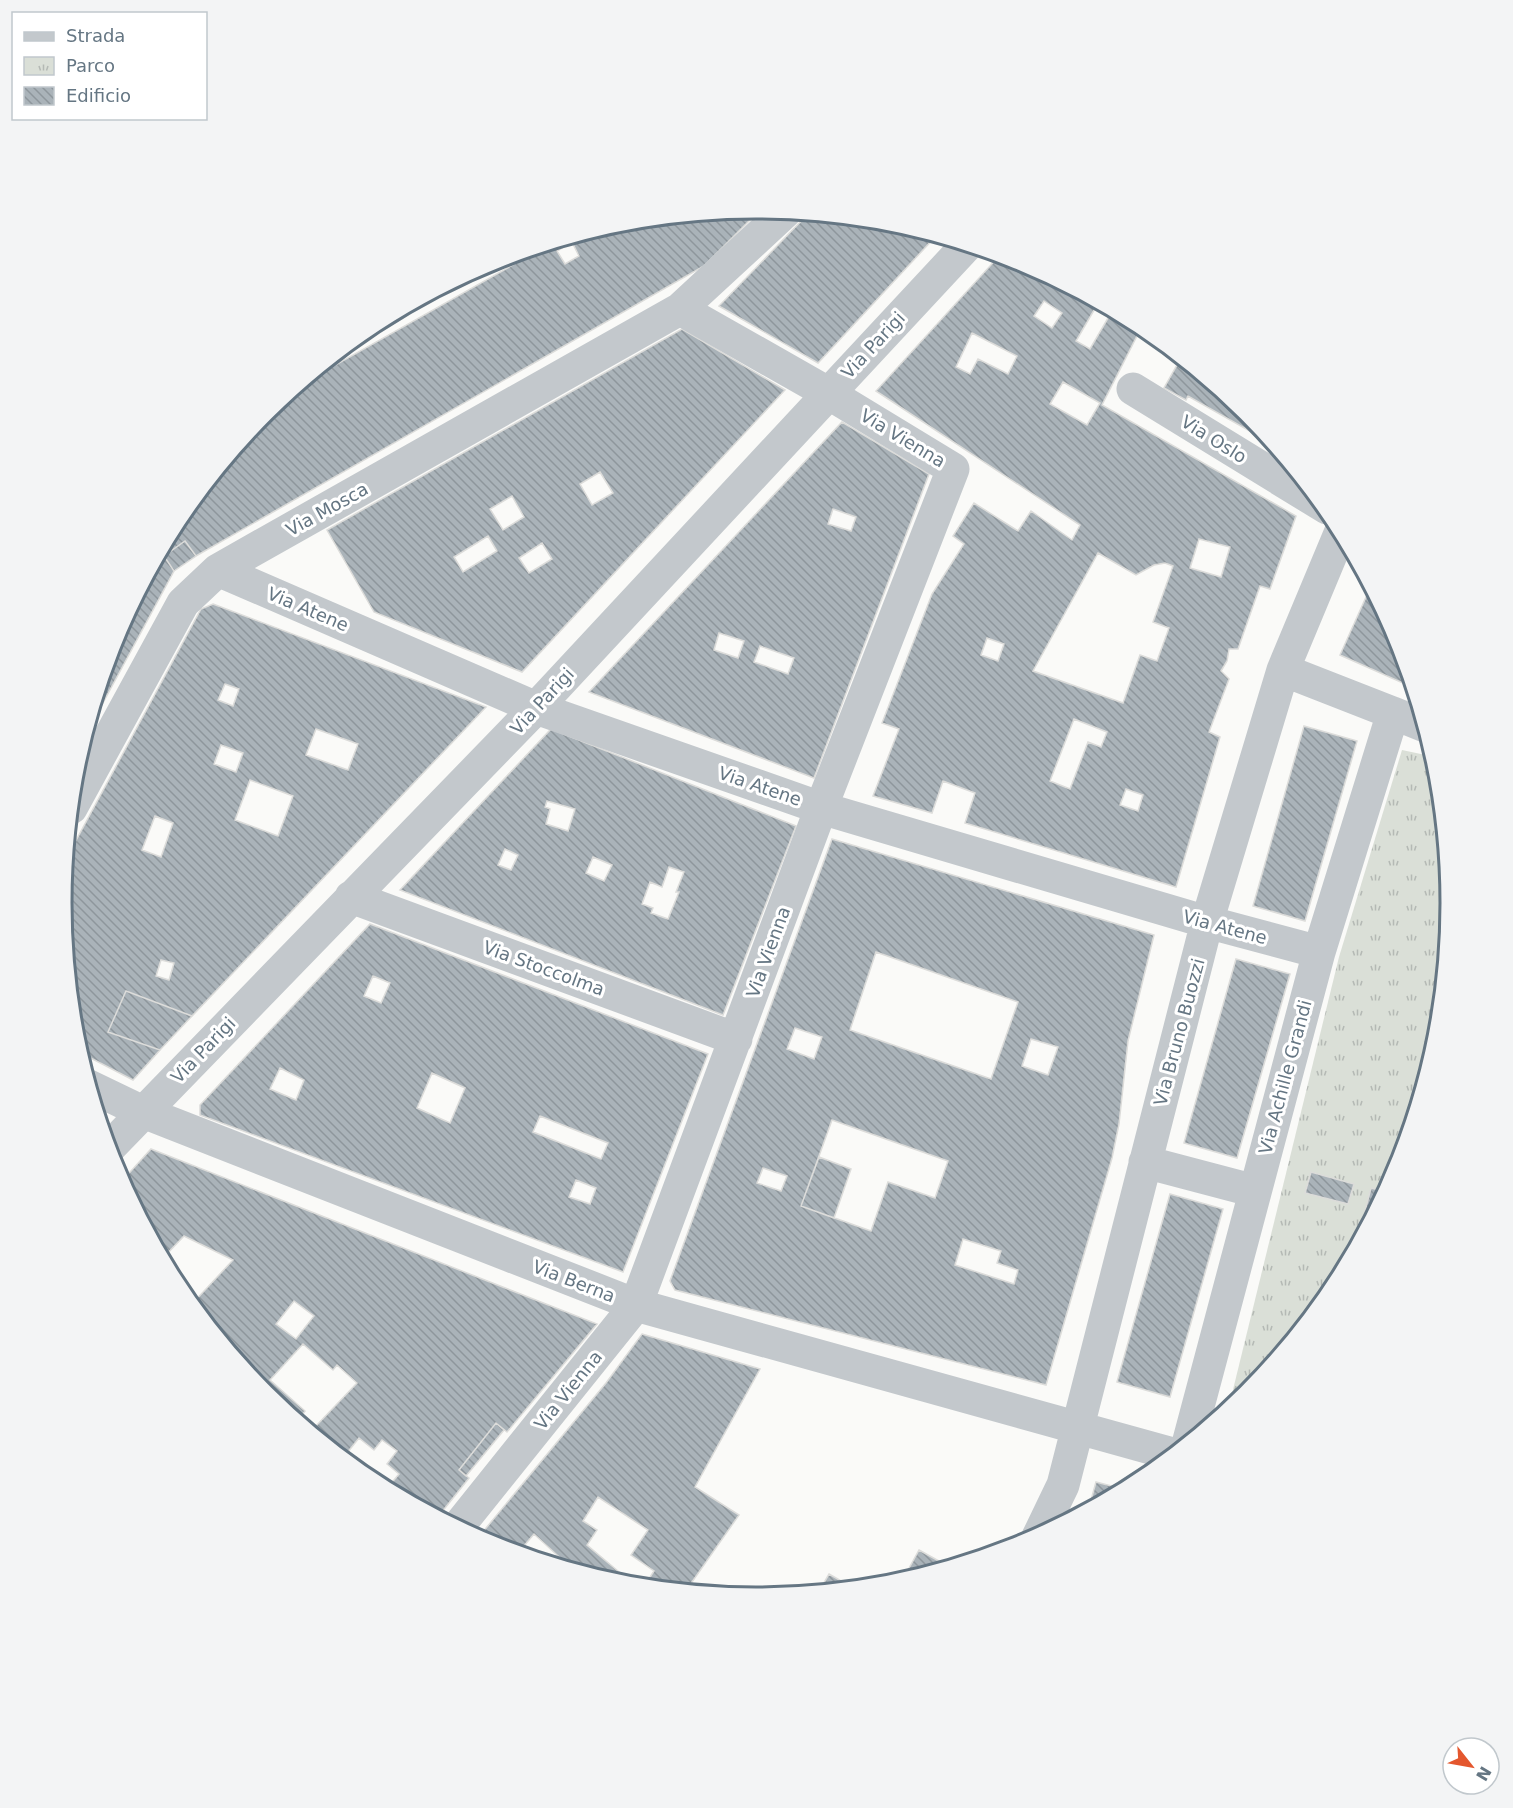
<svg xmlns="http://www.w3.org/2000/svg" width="1513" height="1808" font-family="'DejaVu Sans',sans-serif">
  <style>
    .park { fill: url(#park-tufts) }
    .building { fill: url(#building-back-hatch); stroke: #dcdcda; stroke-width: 1.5; fill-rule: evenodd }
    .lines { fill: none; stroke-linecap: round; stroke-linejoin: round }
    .minor { stroke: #c3c8cc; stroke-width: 33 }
    .labels { text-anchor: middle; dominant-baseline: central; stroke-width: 6; stroke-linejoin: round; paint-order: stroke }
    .street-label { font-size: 18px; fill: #657683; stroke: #fff }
    .rim { fill: none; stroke: #657683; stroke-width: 3 }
  </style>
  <defs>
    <pattern id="park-tufts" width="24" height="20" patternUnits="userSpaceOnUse" patternTransform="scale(1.5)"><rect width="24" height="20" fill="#dadfd7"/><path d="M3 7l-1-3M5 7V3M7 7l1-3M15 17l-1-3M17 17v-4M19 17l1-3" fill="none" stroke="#b4b9b4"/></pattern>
    <pattern id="building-back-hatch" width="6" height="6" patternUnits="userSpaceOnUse" patternTransform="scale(1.5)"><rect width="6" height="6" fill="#aab3b9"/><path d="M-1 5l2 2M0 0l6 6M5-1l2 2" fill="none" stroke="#8e969c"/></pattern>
  </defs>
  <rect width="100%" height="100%" fill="#fafaf8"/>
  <!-- park -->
  <path class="park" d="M1402,750L1435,757L1438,769L1451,904L1438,1040L1398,1170L1334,1290L1248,1396L1234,1407L1229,1406L1339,957Z"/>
  <!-- building -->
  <path class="building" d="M757,209H761L704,266L196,556L185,541L164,556L174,571L83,740L115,638L179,518L265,412L298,386L550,244L558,241L562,248L557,251L565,264L579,256L570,238L621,222Z
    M808,214L892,222L936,236L818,363L719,306Z
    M1000,255L1023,262L1142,326L1102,405L1296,516L1270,589L1260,586L1238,649H1229L1227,661L1221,671L1229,679L1209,732L1220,737L1176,887L965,823L975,793L943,781L932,813L873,796L899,729L882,723L932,594L964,544L953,536L974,503L1018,531L1031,511L1072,540L1080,525L876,391ZM1044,301L1062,313L1052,328L1034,316ZM1097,305L1111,313L1090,349L1076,341ZM972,333L1017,356L1008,374L978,359L970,374L956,367ZM1063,382L1100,403L1087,425L1050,404ZM1199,539L1230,547L1221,577L1190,568ZM1098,553L1136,575L1154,565L1165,563L1173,566L1153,622L1169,628L1157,661L1140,655L1123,703L1033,671ZM987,638L1004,644L998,661L981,655ZM1074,719L1107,732L1101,747L1088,742L1070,789L1050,781ZM1126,789L1143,795L1138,811L1120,805Z
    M682,329L785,390L522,672L374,612L327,530ZM600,472L613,493L592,505L580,484ZM512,496L524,517L503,530L490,509ZM488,536L497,551L463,572L454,557ZM542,543L552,559L529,573L519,558Z
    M1181,358L1248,413L1276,446L1188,396L1186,400L1164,388Z
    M842,422L929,474L814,778L589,692ZM833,509L856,517L851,531L828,524ZM719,633L744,641L738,658L714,650ZM760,646L794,658L788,674L754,662Z
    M185,541L196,556L174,571L164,556Z
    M1371,586L1399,638L1414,688L1340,655Z
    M213,604L486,707L192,1016L126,991L108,1032L160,1050L133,1080L79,1052L75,1039L62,904L66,859L201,609ZM225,684L239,689L233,706L218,700ZM316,729L358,744L348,770L306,755ZM221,745L243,753L236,772L214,764ZM250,780L293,796L278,836L235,820ZM155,816L173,823L161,857L142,850ZM161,960L174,963L169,980L156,976Z
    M1304,726L1357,741L1305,921L1253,906Z
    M551,729L796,826L723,1015L400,890ZM547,801L575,809L568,831L546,824L550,809L545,807ZM505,849L518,855L511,870L498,865ZM593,857L612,865L604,881L586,873ZM669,867L684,872L676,892H679L668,919L651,913L653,908L642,904L650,882L662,887Z
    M832,839L1154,935L1128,1041L1119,1124L1112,1158L1046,1385L675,1290L670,1281ZM876,952L1018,1002L991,1079L850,1030ZM795,1028L822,1037L814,1059L787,1049ZM1031,1039L1058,1047L1048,1075L1022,1066ZM832,1120L948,1161L935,1198L888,1182L871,1231L801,1206ZM763,1168L787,1176L781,1191L757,1183ZM963,1239L1001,1251L997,1263L1018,1270L1014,1284L955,1265Z
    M370,924L708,1054L623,1272L200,1115V1105ZM373,976L390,983L381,1003L364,996ZM280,1068L304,1080L296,1100L270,1089ZM432,1073L465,1088L450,1123L417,1108ZM540,1116L608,1143L601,1159L533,1132ZM576,1180L596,1188L590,1204L569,1197Z
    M1236,959L1290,974L1237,1158L1184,1143Z
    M126,991L192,1016L160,1050L108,1032Z
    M151,1149L597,1324L507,1432L496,1423L459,1470L469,1478L437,1518L370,1482L265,1395L191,1305L233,1260L184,1236L162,1259L121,1182ZM294,1301L314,1316L296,1339L276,1324ZM303,1344L333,1370L337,1365L357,1383L315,1427L302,1415L305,1411L270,1380ZM359,1438L374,1450L382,1440L397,1451L387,1464L399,1474L389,1486L347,1453Z
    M819,1157L851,1169L834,1218L801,1206Z
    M1311,1172L1354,1184L1348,1204L1305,1193Z
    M1371,1188L1387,1192L1375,1214L1365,1211Z
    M1170,1194L1223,1209L1170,1397L1117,1382Z
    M642,1334L760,1369L695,1487L739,1515L685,1592L643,1588L654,1571L631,1555L648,1530L598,1497L583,1521L597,1530L587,1545L637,1587L621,1586L565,1569L568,1565L534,1534L523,1547L538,1560L490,1546L477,1539L606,1383Z
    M496,1423L504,1430L466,1476L459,1470Z
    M1096,1482L1127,1490L1088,1511Z
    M919,1550L937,1560L951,1568L901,1583Z
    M829,1574L850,1586L848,1590L818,1593Z"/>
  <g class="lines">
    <!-- minor -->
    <path class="minor" d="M1133,389L1327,508
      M218,570L536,708L821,808L1207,922L1319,952
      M1283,670L1393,713
      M71,808L183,603L218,570L680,309L785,212
      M351,897L736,1039
      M89,1086L143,1112L636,1305L1176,1455
      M108,1149L536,708L967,245
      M1145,1162L1255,1191
      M1188,1444L1319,952L1393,713L1425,726
      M457,1528L636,1305L821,808L953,469L828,393L680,309
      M1037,1539L1063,1485L1207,922L1283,670L1341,531"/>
  </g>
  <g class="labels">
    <!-- street labels -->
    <g class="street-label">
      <text transform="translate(873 345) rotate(-47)">Via Parigi</text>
      <text transform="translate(903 438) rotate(31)">Via Vienna</text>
      <text transform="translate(1214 439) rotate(32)">Via Oslo</text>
      <text transform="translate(327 509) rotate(-29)">Via Mosca</text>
      <text transform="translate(308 609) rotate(23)">Via Atene</text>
      <text transform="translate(542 701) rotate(-47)">Via Parigi</text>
      <text transform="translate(760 786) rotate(19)">Via Atene</text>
      <text transform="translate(1225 927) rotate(15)">Via Atene</text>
      <text transform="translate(768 952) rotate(-70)">Via Vienna</text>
      <text transform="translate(544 968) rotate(20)">Via Stoccolma</text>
      <text transform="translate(1179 1032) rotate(-75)">Via Bruno Buozzi</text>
      <text transform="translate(203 1050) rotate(-46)">Via Parigi</text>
      <text transform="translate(1285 1077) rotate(-75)">Via Achille Grandi</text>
      <text transform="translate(574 1281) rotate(21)">Via Berna</text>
      <text transform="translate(568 1390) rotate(-51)">Via Vienna</text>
    </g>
  </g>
  <!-- crop -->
  <path d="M0 0H1513V1808H0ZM72 903a684 684 0 1 1 1368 0a684 684 0 1 1-1368 0Z" fill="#f3f4f5" fill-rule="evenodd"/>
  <path class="rim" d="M72 903a684 684 0 1 1 1368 0a684 684 0 1 1-1368 0Z"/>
  <!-- legend -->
  <rect x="12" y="12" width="195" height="108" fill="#ffffff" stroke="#c1c8cd" stroke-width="1.5"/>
  <rect x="24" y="32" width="30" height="9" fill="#c3c8cc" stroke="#c1c8cd" stroke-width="1.5"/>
  <text x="66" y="42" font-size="18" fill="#657683">Strada</text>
  <rect x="24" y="57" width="30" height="18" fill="url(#park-tufts)" stroke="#c1c8cd" stroke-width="1.5"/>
  <text x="66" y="72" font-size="18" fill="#657683">Parco</text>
  <rect x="24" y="87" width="30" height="18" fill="url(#building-back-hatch)" stroke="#c1c8cd" stroke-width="1.5"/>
  <text x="66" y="102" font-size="18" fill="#657683">Edificio</text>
  <!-- north arrow -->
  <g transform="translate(1471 1766) rotate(121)"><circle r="28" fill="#ffffff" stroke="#c1c8cd" stroke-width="1.5"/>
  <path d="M0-4.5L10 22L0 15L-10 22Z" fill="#e4572e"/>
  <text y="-9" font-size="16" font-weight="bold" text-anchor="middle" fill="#657683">N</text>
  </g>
</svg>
